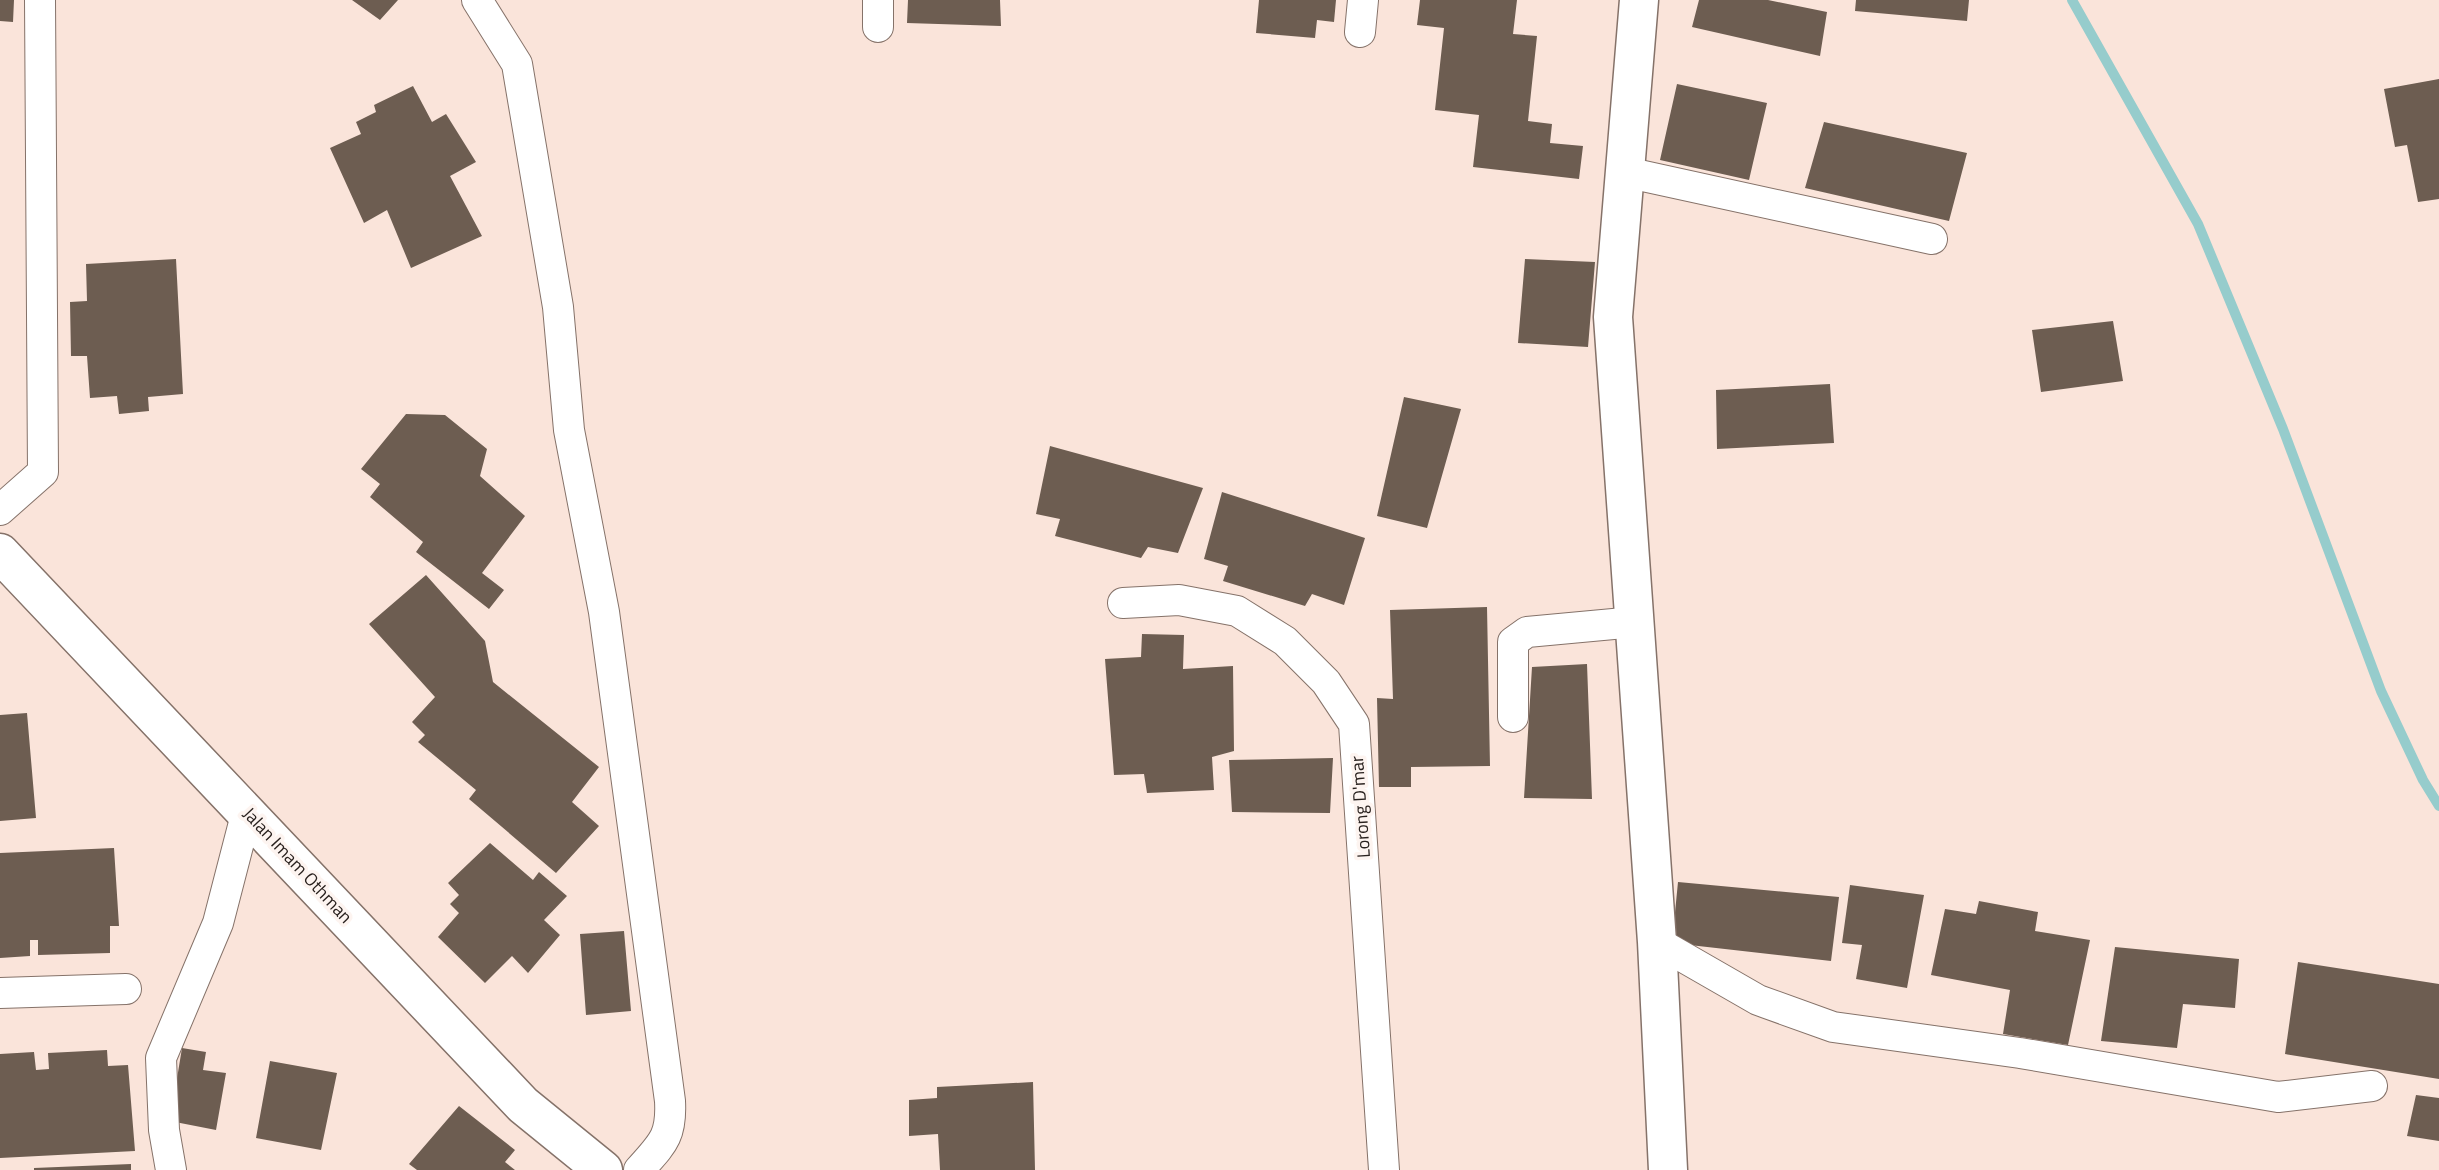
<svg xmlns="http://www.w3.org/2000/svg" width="2439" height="1170" font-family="'Titillium Web',sans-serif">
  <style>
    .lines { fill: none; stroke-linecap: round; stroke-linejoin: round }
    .stream { stroke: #96cccc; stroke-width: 10 }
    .building { fill: #6d5d51 }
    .minor-casing { stroke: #857269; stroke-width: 32 }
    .tertiary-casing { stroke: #857269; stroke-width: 41 }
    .minor { stroke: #fff; stroke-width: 30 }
    .tertiary { stroke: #fff; stroke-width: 38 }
    .labels { text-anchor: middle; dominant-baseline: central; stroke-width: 7; stroke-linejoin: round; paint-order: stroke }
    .street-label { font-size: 18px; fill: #29211e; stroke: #fdf4f0 }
  </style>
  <rect width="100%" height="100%" fill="#fae4da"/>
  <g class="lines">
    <!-- stream -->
    <path class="stream" d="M2072,0L2198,224L2283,429L2381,691L2423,780L2439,806"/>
  </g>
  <!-- building -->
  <path class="building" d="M0,0H14L13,22L0,21Z
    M352,0H398L380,20Z
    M908,0H1000L1001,26L907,23Z
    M1259,0H1336L1334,22L1317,20L1315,38L1256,33Z
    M1420,0H1517L1513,34L1537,36L1528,121L1552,124L1550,143L1583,146L1579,179L1473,167L1479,115L1435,110L1444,28L1417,25Z
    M1699,0H1768L1827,12L1820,56L1692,27Z
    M1856,0H1969L1967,21L1855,11Z
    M2439,79V199L2418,202L2407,145L2395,147L2384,89Z
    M1677,84L1767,103L1749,180L1660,160Z
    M413,86L432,122L446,114L476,162L450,176L482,236L411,268L387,210L364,223L330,148L361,134L356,122L376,112L374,105Z
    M1824,122L1967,153L1949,221L1805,188Z
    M176,259L183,394L148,397L149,411L119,414L117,396L90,398L87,356H71L70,302L87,301L86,264Z
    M1525,259L1595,262L1588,347L1518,343Z
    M2113,321L2123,381L2041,392L2032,330Z
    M1830,384L1834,443L1717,449L1716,390Z
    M1404,397L1461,409L1427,528L1377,516Z
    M406,414L445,415L487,449L480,476L525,516L482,573L504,590L489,609L416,552L423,542L370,497L380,484L361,469Z
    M1050,446L1203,488L1178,553L1148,547L1141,558L1055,536L1060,519L1036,514Z
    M1222,492L1365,538L1344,605L1312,594L1305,606L1223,581L1228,566L1204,559Z
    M426,575L485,641L493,682L599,767L572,802L599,826L556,873L469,799L476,790L418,742L425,735L412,722L435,697L369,624Z
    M1487,607L1490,766L1411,767V787H1379L1377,698L1393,699L1390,610Z
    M1142,634L1184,635L1183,669L1233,666L1234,751L1212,757L1214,790L1147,793L1144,774L1114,775L1105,659L1141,657Z
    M1587,664L1592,799L1524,798L1532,667Z
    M27,713L36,818L0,821V715Z
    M1333,758L1330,813L1232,812L1229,760Z
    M490,843L533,880L539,872L567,896L544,920L560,935L528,973L512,956L485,983L438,937L459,913L450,904L459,895L448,883Z
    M114,848L119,926H110V953L38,955V940H30V956L0,958V853Z
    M1678,882L1839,897L1831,961L1672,943Z
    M1850,885L1924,895L1907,988L1856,979L1862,945L1842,943Z
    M1979,901L2038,912L2035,931L2090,940L2068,1045L2003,1034L2010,990L1931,975L1945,909L1976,914Z
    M624,931L631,1011L586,1015L580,934Z
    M2115,947L2239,959L2235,1008L2183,1004L2177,1048L2101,1041Z
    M2298,962L2439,984V1079L2285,1054Z
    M182,1048L206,1052L203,1070L226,1073L216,1130L170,1121Z
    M107,1050L108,1066L128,1065L135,1151L0,1158V1054L34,1052L36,1070L49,1069L48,1053Z
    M270,1061L337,1073L321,1150L256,1138Z
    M1033,1082L1035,1170H940L938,1134L909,1136V1100L937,1098V1087Z
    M2416,1095L2439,1098V1141L2407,1136Z
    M459,1106L515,1150L505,1162L515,1170H417L409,1164Z
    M131,1164V1170H34V1168Z"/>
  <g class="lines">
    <!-- minor casing -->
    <g class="minor-casing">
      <path id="minor" d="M477,0L517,64L558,307L569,430L604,612L670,1101C672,1137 662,1144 639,1170
        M878,27V0
        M1360,32L1363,0
        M1625,172L1932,239
        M0,510L43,472L40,0
        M1123,603L1179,600L1237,611L1285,641L1326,682L1354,724L1384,1170
        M1513,717V642L1527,632L1635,622
        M1657,942L1758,1000L1833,1027L2020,1053L2278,1097L2372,1086
        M0,993L126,989
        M171,1170L164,1130L161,1058L218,923L247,811"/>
    </g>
    <!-- tertiary casing -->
    <g class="tertiary-casing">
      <path id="tertiary" d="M1639,0L1613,317L1657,942L1668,1170
        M0,553L523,1105L603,1170"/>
    </g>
    <!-- minor -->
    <use href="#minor" class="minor"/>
    <!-- tertiary -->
    <use href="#tertiary" class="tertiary"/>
  </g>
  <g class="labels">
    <!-- street labels -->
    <g class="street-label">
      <text transform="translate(1360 807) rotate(-94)">Lorong D'mar</text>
      <text transform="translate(298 865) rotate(47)">Jalan Imam Othman</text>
    </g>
  </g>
</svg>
